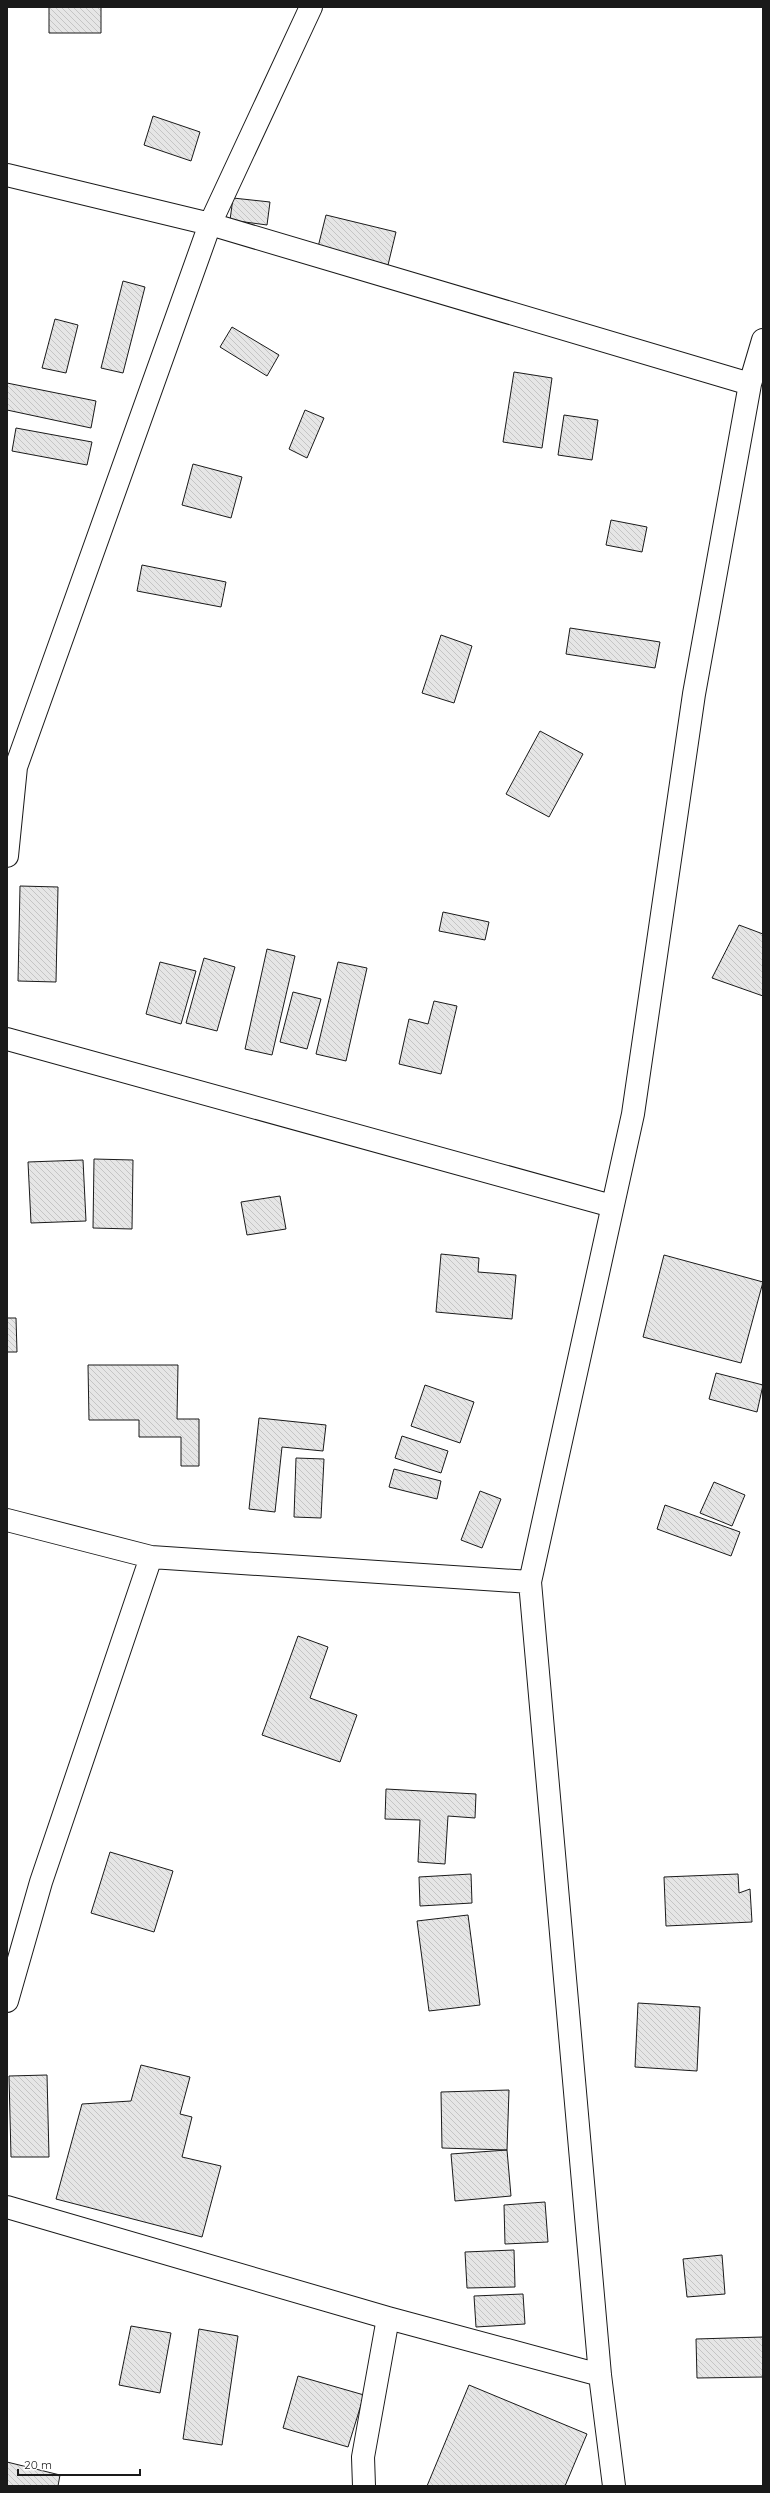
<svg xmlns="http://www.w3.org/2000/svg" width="770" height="2493" font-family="Quicksand,sans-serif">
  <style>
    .building { fill: url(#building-back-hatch); stroke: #1a1a1a }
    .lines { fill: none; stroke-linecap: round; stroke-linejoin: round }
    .minor-casing { stroke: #1a1a1a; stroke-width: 24 }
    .minor { stroke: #fff; stroke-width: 22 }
  </style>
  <defs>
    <pattern id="building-back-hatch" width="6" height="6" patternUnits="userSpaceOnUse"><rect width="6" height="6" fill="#e6e6e6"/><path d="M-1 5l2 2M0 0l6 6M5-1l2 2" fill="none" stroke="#c5c5c5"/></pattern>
  </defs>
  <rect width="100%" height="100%" fill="#fff"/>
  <!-- building -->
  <path class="building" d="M49,7H101V33H49Z
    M153,116L200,132L191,161L144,145Z
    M233,198L270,202L267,225L230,220Z
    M326,215L396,232L388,265L318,247Z
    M123,281L145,287L123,373L101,368Z
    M55,319L78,325L66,373L42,368Z
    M232,327L279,355L267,376L220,347Z
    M514,372L552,378L542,448L503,442Z
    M7,383L96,401L91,428L7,410Z
    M305,410L324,418L307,458L289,449Z
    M564,415L598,420L592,460L558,455Z
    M16,428L92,442L87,465L12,451Z
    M193,464L242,477L231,518L182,505Z
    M611,520L647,527L642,552L606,545Z
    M142,565L226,582L221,607L137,591Z
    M570,628L660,642L655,668L566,654Z
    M441,635L472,646L454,703L422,693Z
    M540,731L583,754L549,817L506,794Z
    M20,886L58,887L56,982L18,981Z
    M443,912L489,922L485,940L439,931Z
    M739,925L763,934V996L712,978Z
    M267,949L295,956L272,1055L245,1049Z
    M204,958L235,967L217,1031L186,1023Z
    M160,962L196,971L181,1024L146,1014Z
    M338,962L367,968L346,1061L316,1054Z
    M293,992L321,999L307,1049L280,1042Z
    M434,1001L457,1006L441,1074L399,1064L409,1019L428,1024Z
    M94,1159L133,1160L132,1229L93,1228Z
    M83,1160L86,1221L31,1223L28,1162Z
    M280,1196L286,1229L247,1235L241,1202Z
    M441,1254L479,1258L478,1272L516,1275L512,1319L436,1312Z
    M664,1255L763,1282L741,1363L643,1337Z
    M7,1318H16L17,1352H7Z
    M88,1365H178L177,1419H199V1466H181V1437H139V1420H89Z
    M716,1373L763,1385L757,1412L709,1399Z
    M425,1385L474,1402L460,1443L411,1426Z
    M259,1418L326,1425L323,1451L282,1447L275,1512L249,1509Z
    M402,1436L448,1451L441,1473L395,1458Z
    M296,1458L324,1459L321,1518L294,1517Z
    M394,1469L441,1481L437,1499L389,1487Z
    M714,1482L745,1495L732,1526L700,1513Z
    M480,1491L501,1499L482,1548L461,1540Z
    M665,1505L740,1532L731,1556L657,1529Z
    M298,1636L328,1647L310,1698L357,1715L340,1762L262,1735Z
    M386,1789L476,1794L475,1818L448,1816L445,1864L418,1862L420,1820L385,1819Z
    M110,1852L173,1871L154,1932L91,1913Z
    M471,1874L472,1903L420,1906L419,1877Z
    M738,1874L739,1893L750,1889L752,1922L666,1926L664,1877Z
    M468,1915L480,2005L429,2011L417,1921Z
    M638,2003L700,2007L697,2071L635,2067Z
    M141,2065L190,2077L180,2114L192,2117L182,2157L221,2166L202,2237L56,2199L82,2104L131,2101Z
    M47,2075L49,2157H11L9,2076Z
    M509,2090L507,2150L442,2148L441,2092Z
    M507,2150L511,2196L455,2201L451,2154Z
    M545,2202L548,2242L505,2244L504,2205Z
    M514,2250L515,2287L467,2288L465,2252Z
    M722,2255L725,2294L687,2297L683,2259Z
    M523,2294L525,2324L476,2327L474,2296Z
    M131,2326L171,2333L160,2393L119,2385Z
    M199,2329L238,2336L222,2445L183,2439Z
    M763,2337V2377L697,2378L696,2339Z
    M298,2376L364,2395L348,2447L283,2428Z
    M469,2385L587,2434L565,2486H427Z
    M7,2462L60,2475L58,2486H7Z"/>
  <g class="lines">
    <!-- minor casing -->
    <g class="minor-casing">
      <path id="minor" d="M7,175L210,224L750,384
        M7,856L16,767L210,224L311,7
        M7,1039L612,1206
        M7,1520L151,1557L530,1582
        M7,2001L41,1882L151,1557
        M7,2207L388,2318L600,2375
        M364,2486L363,2457L388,2318
        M614,2486L600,2375L530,1582L633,1114L694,694L750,384L763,340"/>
    </g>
    <!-- minor -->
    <use href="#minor" class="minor"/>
  </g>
  <!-- border -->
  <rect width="770" height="2493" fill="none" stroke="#1a1a1a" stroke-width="16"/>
  <!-- scale -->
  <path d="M18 2469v6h122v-6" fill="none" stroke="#1a1a1a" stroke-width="2"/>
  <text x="24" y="2469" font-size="12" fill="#1a1a1a" stroke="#ffffff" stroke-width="3" paint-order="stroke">20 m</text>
</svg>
